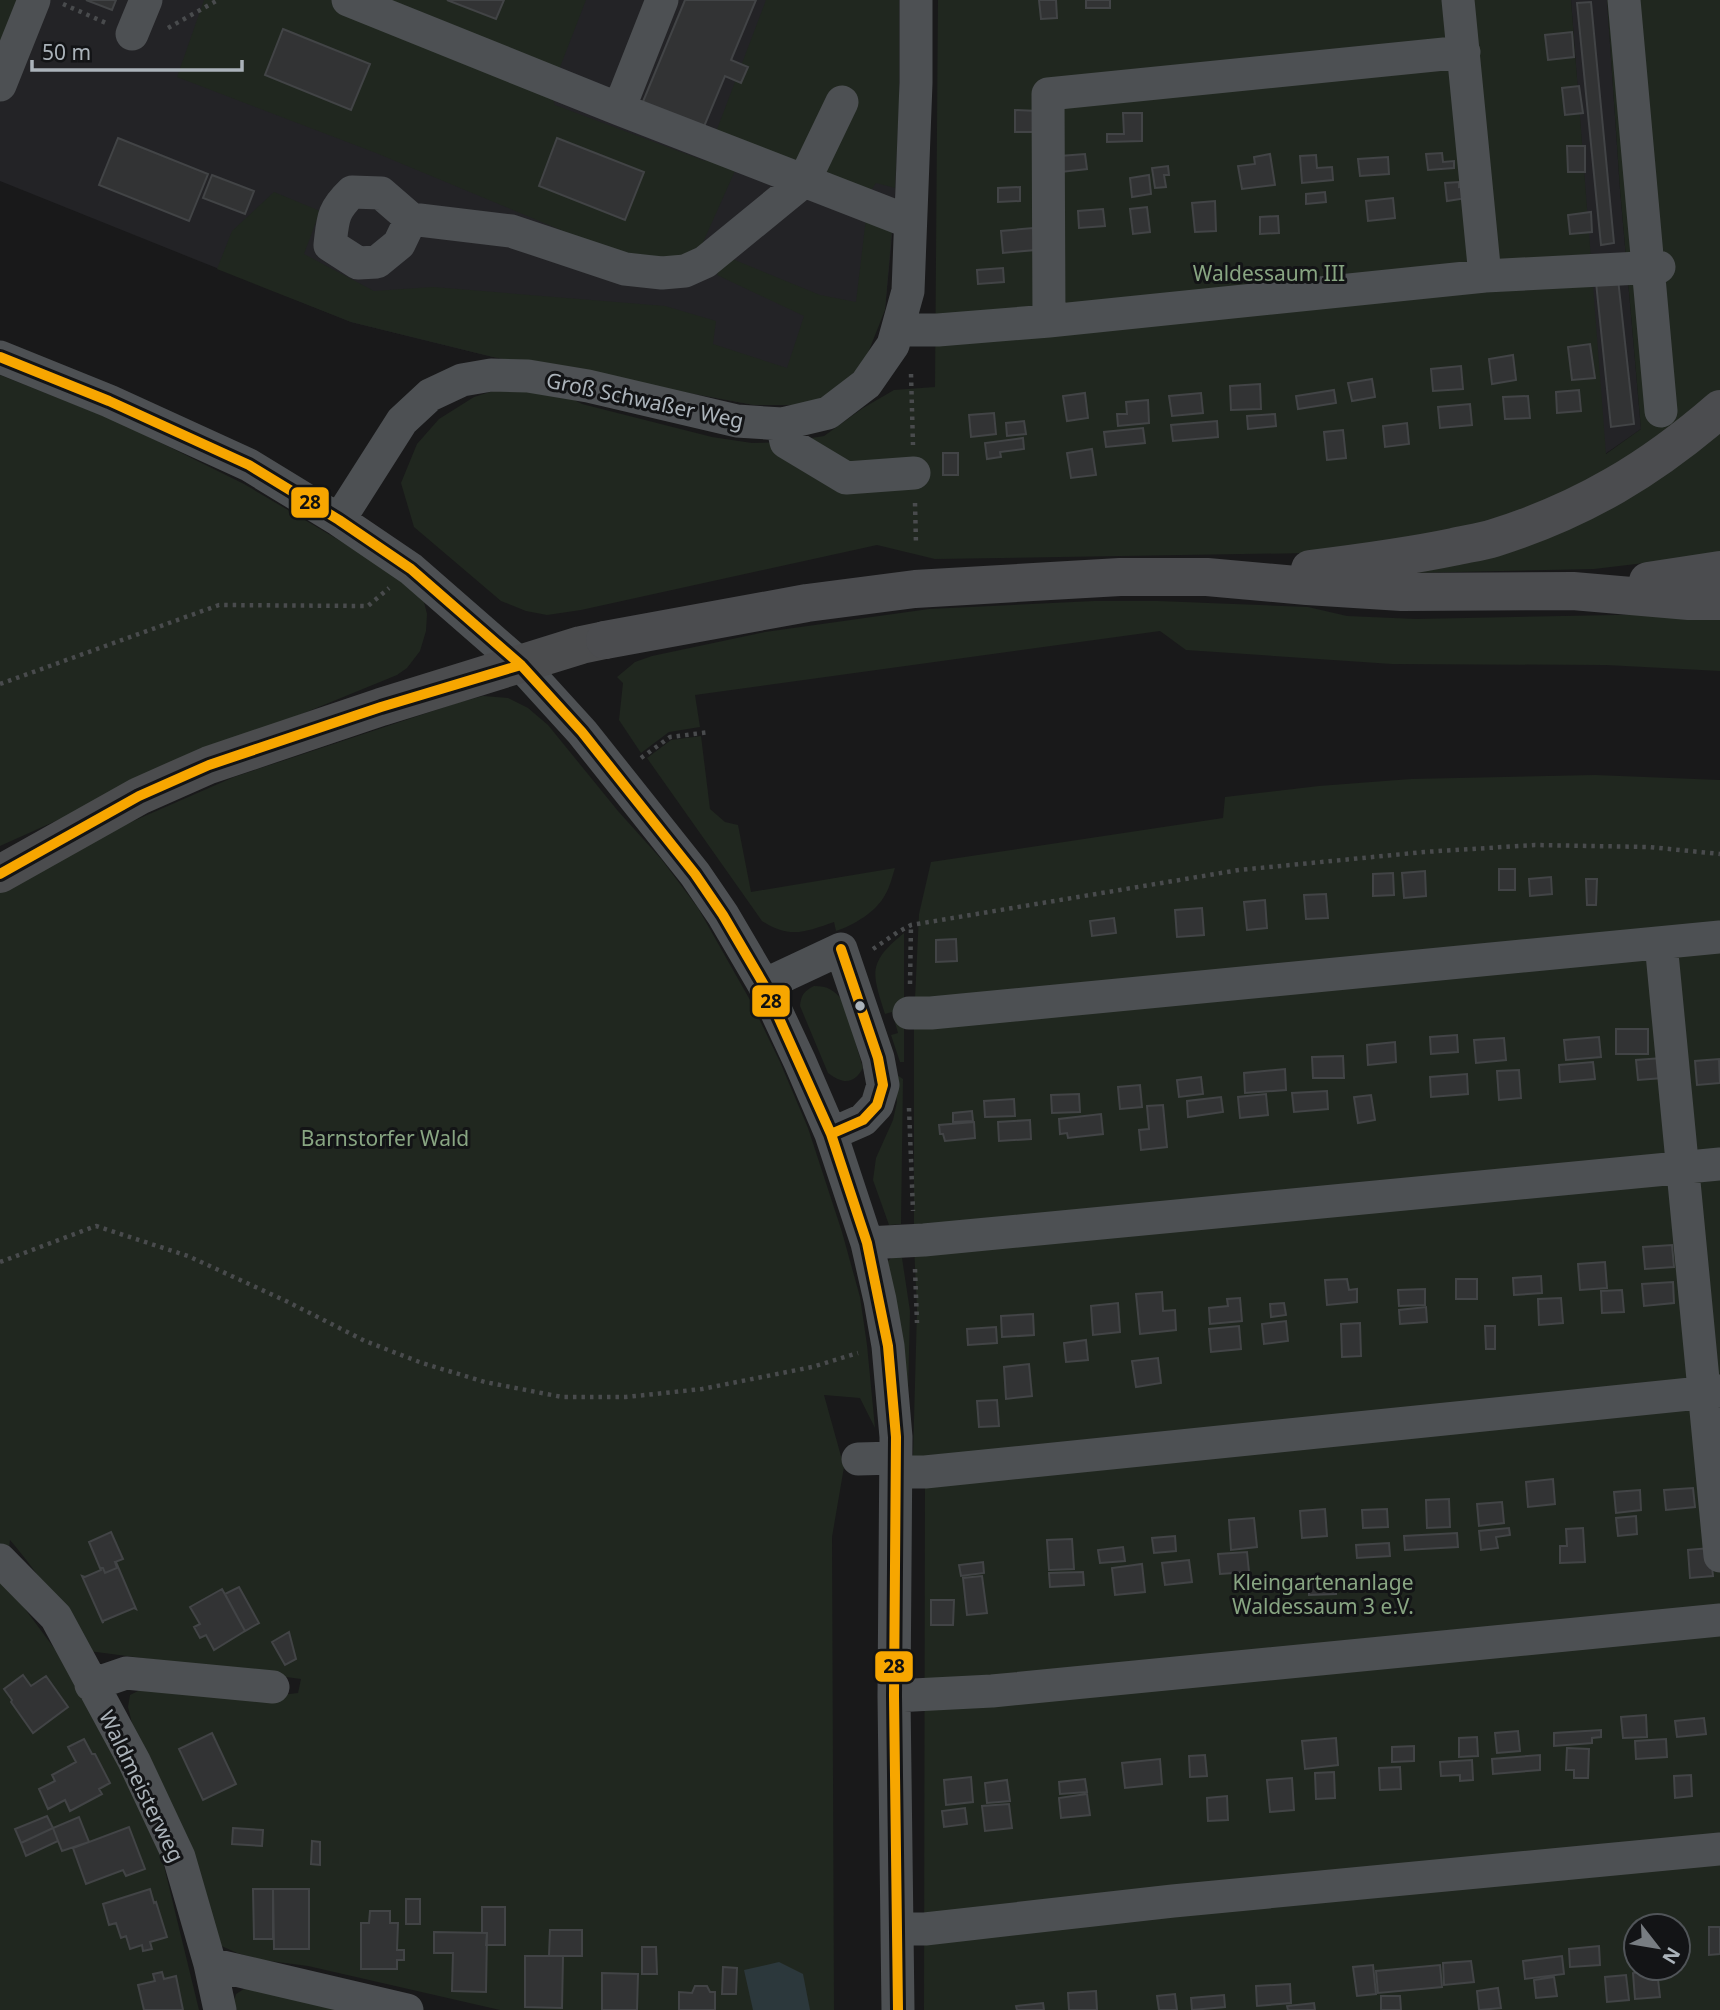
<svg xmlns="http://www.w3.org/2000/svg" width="1720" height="2010" font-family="'Noto Sans',sans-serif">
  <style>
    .built { fill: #232326 }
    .green { fill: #20271f; fill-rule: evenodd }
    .water { fill: #2c383c }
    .building { fill: #323334; stroke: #424446; stroke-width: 2 }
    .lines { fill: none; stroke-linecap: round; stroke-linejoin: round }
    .path { stroke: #494b4d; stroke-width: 4.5; stroke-dasharray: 3.5 5; stroke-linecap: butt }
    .minor { stroke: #4d5053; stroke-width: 33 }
    .major { stroke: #4b4c4e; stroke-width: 38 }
    .highway { stroke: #4b4c4f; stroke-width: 38 }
    .bus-1-casing { stroke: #131416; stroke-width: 16 }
    .bus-1 { stroke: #f7a600; stroke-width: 10 }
    .bus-dot { fill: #abb3ba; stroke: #131416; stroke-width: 2.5 }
    .labels { text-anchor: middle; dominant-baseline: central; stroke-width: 6; stroke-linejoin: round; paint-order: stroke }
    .park-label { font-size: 21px; fill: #88a582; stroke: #131416 }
    .street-label { font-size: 21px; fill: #abb3ba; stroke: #131416 }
    .line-badge { stroke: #131416; stroke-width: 2.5 }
    .pale-badge-label { font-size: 19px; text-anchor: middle; font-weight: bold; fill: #111 }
  </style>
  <rect width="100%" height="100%" fill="#19191a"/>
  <!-- built -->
  <path class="built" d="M18,0H899V105L894,216L885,310L754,405L493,357L351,322L0,181V48Z
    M1571,0H1607L1620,189L1641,429L1605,454Z"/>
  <!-- green -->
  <path class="green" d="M0,0H18L0,48Z
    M204,0H586L550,93L555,105L705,161L766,0H899V105L895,188L876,183L866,198L747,144L688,276L633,260L376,153L177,77Z
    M938,0H1571L1606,454L1641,429L1620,189L1607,0H1720V391L1602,479L1488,530L1309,553L935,559L877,545L581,610L547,615L526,611L501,601L414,527L401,483L417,444L439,419L474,397L509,386L553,389L582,404L712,437L752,443L786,442L824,436L863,408L894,390L935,387Z
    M274,192L320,211L304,254L374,291L433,287L665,306L716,321L713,344L787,368L804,316L717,275L725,256L820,295L856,302L866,218L892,229L885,310L866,358L846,386L811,405H754L493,357L351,322L217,269L232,231Z
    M0,375L119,422L244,484L381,565L414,592L424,602L427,614L426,631L420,651L407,668L397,675L216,749L0,846Z
    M1720,425V553L1686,558L1594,569L1409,573Z
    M1094,601H1158L1308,607L1347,616L1416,619L1720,613V671L1606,665L1392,664L1186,650L1160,631L695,695L700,727L669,732L641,753L619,720L623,683L617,677L635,662L652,656L765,632L929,609Z
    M483,696L508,698L528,708L548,725L618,811L662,860L698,908L750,1000L780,1062L808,1128L842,1232L860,1297L867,1345L875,1428L860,1398L824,1395L844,1467L832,1537L834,2010H500L308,1966L262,1960L237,1953L217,1944L133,1727L128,1707L130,1695L142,1689L272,1696L298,1693L301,1679L81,1650C60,1606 41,1577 10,1540L5,1582L60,1656L122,1755L162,1858L199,2010H0V891L122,826L234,777L460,702Z
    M701,736L710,809L725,822L738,825L751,892L895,868C892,877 890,887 885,895C876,912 854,925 836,931L834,922C805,932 790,939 762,921L647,758L671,740Z
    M1595,775L1720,780V2010H924L925,1469L913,1456L917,1310L914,1245V1020L919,914L931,862L1223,818L1225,797L1319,786L1411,779ZM1636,1926H1678V1968H1636Z
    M904,933V1062H900L891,1035L898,1033L892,1012L885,1014C872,973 867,963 904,933Z
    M814,986C828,986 834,990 843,1001L863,1068C853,1085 843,1084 828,1073L800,1006C801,995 804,991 814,986Z
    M894,1073L903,1079L901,1224L889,1225L873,1180L876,1158L893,1120L897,1102Z
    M893,1256H900L902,1258L910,1311L908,1394L887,1262Z
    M252,1988L353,2010H235L234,2001L236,1994L244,1989Z"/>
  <!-- water -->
  <path class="water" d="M779,1962L803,1974L810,2010H753L744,1970Z"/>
  <!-- building -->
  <path class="building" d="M86,0H116L112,10Z
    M447,0H504L496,19Z
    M685,0H756L731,60L748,67L741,83L725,76L703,129L642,104Z
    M1039,0H1056L1057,18L1041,19Z
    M1086,0H1110V8H1086Z
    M1591,2L1614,243L1601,245L1577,3Z
    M283,29L370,64L351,110L265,75Z
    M1572,32L1574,57L1548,60L1545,35Z
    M1579,86L1583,113L1565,115L1562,88Z
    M1015,110L1038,111L1037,132H1015Z
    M1123,113H1142V141L1107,142V134H1124Z
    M118,138L208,174L189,221L99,185Z
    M557,138L644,172L625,220L539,186Z
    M1567,146H1585V172H1568Z
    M1442,153L1443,162L1454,161V168L1428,170L1426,154Z
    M1085,154L1087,169L1061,172L1060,156Z
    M1270,154L1275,185L1242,189L1238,166L1255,164L1254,157Z
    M1316,155L1317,168L1332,167L1333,180L1302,183L1300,156Z
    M1388,157L1389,174L1360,176L1358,159Z
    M1168,166L1169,175H1164L1166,187L1155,188L1152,168Z
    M212,175L254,191L245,214L203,198Z
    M1149,175L1151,194L1132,197L1130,178Z
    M1459,182V187L1466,186L1467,198L1447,201L1445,183Z
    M1020,187V201L998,202V188Z
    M1325,192L1326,202L1306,204V194Z
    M1393,198L1395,218L1368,221L1366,201Z
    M1215,201L1216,231L1195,232L1192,203Z
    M1147,207L1150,232L1133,234L1130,209Z
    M1103,209L1105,226L1079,228L1078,211Z
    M1591,212L1592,232L1570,234L1568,215Z
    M1278,216L1279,233L1260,234V217Z
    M1033,228L1035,250L1003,253L1001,231Z
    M1003,268L1004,282L978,284L977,270Z
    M1618,279L1634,424L1611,427L1596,282Z
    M1590,344L1595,378L1572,380L1568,347Z
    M1513,355L1516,380L1492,384L1489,359Z
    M1461,366L1463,389L1433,391L1431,369Z
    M1372,379L1375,397L1352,401L1348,383Z
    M1260,384L1261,409L1231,410L1230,386Z
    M1334,390L1336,403L1298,409L1296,396Z
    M1579,390L1581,411L1557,413L1556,392Z
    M1085,393L1088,418L1067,421L1063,396Z
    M1201,393L1203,413L1172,416L1169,396Z
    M1528,396L1530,418L1505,419L1503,397Z
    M1148,400L1149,423L1118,426L1117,414H1127L1126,402Z
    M1470,404L1472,425L1440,428L1438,407Z
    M994,413L996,434L971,437L969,415Z
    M1275,414L1276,426L1248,429L1247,416Z
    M1024,421L1026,434L1007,436L1006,423Z
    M1217,421L1218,437L1173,441L1171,425Z
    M1407,423L1409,444L1385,447L1383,426Z
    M1143,428L1145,443L1106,447L1104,432Z
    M1343,430L1346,458L1327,460L1324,432Z
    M1023,438L1024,449L1000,452L1001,457L987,459L985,443Z
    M1092,449L1096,475L1071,478L1067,453Z
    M943,453H958V475H943Z
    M1499,869H1515V890H1499Z
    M1425,871L1426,896L1404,898L1402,873Z
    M1393,873L1394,895L1373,896V874Z
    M1551,877L1552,894L1530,896L1529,879Z
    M1586,879H1597L1596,905H1587Z
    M1326,894L1328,918L1306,919L1304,895Z
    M1265,900L1267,928L1247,930L1244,902Z
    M1202,908L1204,935L1177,937L1175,910Z
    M1114,918L1116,933L1092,936L1090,921Z
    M956,939L957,961L936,962V940Z
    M1616,1029H1648V1054H1616Z
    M1457,1035L1458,1052L1431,1054L1430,1037Z
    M1599,1037L1601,1057L1566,1060L1564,1040Z
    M1504,1038L1506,1060L1476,1063L1474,1040Z
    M1395,1042L1396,1062L1368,1065L1367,1045Z
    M1343,1056L1344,1078H1313L1312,1057Z
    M1662,1058L1663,1078L1638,1080L1636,1060Z
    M1719,1059L1720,1083L1697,1085L1695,1061Z
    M1593,1062L1595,1079L1560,1082L1559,1065Z
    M1285,1069L1286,1090L1245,1093L1244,1073Z
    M1519,1070L1521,1098L1499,1100L1497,1071Z
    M1467,1074L1468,1094L1431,1097L1430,1077Z
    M1201,1077L1203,1094L1179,1097L1177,1080Z
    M1140,1085L1142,1107L1120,1109L1118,1087Z
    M1327,1091L1328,1109L1294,1112L1292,1093Z
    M1079,1094L1080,1112L1052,1113L1051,1095Z
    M1266,1094L1268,1115L1240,1118L1238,1097Z
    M1371,1095L1375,1120L1358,1123L1354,1097Z
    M1221,1097L1223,1112L1188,1117L1187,1101Z
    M1014,1099L1015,1116L985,1117L984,1101Z
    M1163,1105L1167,1147L1141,1150L1139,1130L1149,1129L1147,1106Z
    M972,1111L973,1121L953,1122V1113Z
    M1101,1114L1103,1134L1068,1138L1067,1133L1060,1134L1059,1119Z
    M1030,1120L1031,1139L999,1141L998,1122Z
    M974,1122L975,1138L945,1141L943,1134H940L939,1125Z
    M1672,1245L1674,1267L1645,1269L1643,1247Z
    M1605,1262L1607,1288L1580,1290L1578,1264Z
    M1541,1276L1542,1293L1514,1295L1513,1278Z
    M1347,1279L1349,1290L1357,1289V1302L1327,1305L1325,1280Z
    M1456,1279H1477V1299H1456Z
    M1673,1282L1674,1303L1644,1306L1642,1284Z
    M1425,1289V1305L1399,1306L1398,1290Z
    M1622,1290L1624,1312L1602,1313L1601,1291Z
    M1162,1292L1163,1311L1175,1310L1176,1330L1140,1334L1136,1294Z
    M1240,1298L1242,1321L1210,1324L1209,1308L1228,1306L1227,1299Z
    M1561,1298L1563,1323L1539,1325L1538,1299Z
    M1118,1303L1120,1332L1093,1335L1091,1306Z
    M1284,1303L1286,1315L1271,1317L1270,1304Z
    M1426,1307L1427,1322L1400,1324L1399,1310Z
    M1033,1314L1034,1335L1002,1337L1001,1316Z
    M1286,1321L1288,1341L1264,1344L1262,1324Z
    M1360,1323L1361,1356L1342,1357L1341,1324Z
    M1239,1326L1241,1349L1211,1352L1209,1329Z
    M1485,1326H1495V1349H1486Z
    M996,1327L997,1343L968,1345L967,1329Z
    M1086,1340L1088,1360L1066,1362L1064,1343Z
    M1158,1358L1161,1383L1136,1387L1132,1361Z
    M1029,1364L1032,1396L1006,1399L1004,1367Z
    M997,1400L999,1426L979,1427L977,1401Z
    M1553,1479L1555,1504L1528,1507L1526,1482Z
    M1693,1488L1695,1507L1666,1510L1664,1490Z
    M1640,1490L1641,1510L1616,1513L1614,1492Z
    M1449,1499L1450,1527L1427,1528L1426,1500Z
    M1502,1502L1504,1523L1479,1526L1477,1504Z
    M1325,1509L1327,1536L1302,1538L1300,1511Z
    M1387,1509L1388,1527L1363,1528L1362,1510Z
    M1636,1516L1637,1534L1618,1536L1616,1518Z
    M1254,1518L1257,1547L1231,1550L1229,1520Z
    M1509,1528L1510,1535L1496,1537L1498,1548L1481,1550L1479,1531Z
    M1583,1528L1585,1562L1560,1563V1546H1567L1566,1529Z
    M111,1532L123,1559L115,1562L117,1568L105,1573L103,1568H100L89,1542Z
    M1457,1533L1458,1547L1405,1550L1404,1536Z
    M1175,1536L1176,1551L1154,1553L1152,1538Z
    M1072,1539L1074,1569L1049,1570L1047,1540Z
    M1389,1543L1390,1556L1357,1558L1356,1545Z
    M1123,1547L1125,1561L1100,1563L1098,1550Z
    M1710,1548L1713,1576L1690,1578L1688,1550Z
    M1247,1552L1249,1572L1220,1574L1218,1554Z
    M1189,1560L1192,1582L1165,1585L1162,1563Z
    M115,1562H116L136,1609L134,1608L103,1621V1623L82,1576L85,1577L101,1570L100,1568H103L105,1573L117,1568Z
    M983,1562L984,1573L961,1576L959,1565Z
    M1142,1564L1145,1592L1115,1595L1112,1568Z
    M1083,1572L1084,1585L1050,1587L1049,1573Z
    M982,1576L987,1613L967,1615L963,1578Z
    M1336,1580V1594L1309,1595V1581Z
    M239,1587L259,1623L245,1631L225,1594Z
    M222,1589L245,1631L214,1650L206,1635L200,1638L194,1627L200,1624L190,1607Z
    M931,1600H954L953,1625H931Z
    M289,1632L296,1659L285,1665L272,1642Z
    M23,1675L31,1686L46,1676L68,1707L33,1733L11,1702L12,1700L4,1689Z
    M1646,1715L1647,1737L1623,1738L1621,1717Z
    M1704,1718L1706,1734L1677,1737L1675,1721Z
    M1601,1730V1737L1592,1738V1743L1554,1746V1733Z
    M1518,1731L1520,1751L1497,1753L1495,1733Z
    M212,1733L236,1784L203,1800L179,1749Z
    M1477,1737L1478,1756L1459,1757V1738Z
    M1336,1738L1338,1765L1305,1769L1302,1741Z
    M84,1739L92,1754H95L110,1783L99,1789L102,1794L70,1811L65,1800L48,1809L39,1789L55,1781L52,1775L76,1762L68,1747Z
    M1666,1739L1667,1757L1636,1759L1635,1741Z
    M1414,1746V1761L1392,1762V1747Z
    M1567,1748L1589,1749L1588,1778H1574V1770H1566Z
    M1205,1755L1207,1776L1190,1777L1189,1756Z
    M1540,1755V1770L1493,1774L1492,1759Z
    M1160,1759L1162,1784L1125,1788L1122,1763Z
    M1472,1760L1473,1780L1460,1781V1775L1441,1776L1440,1762Z
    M1400,1767L1401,1789L1380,1790L1379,1768Z
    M1334,1772L1335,1798L1316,1799L1315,1773Z
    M1691,1775L1692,1796L1675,1798L1674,1776Z
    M971,1777L973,1802L946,1805L944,1780Z
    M1292,1778L1294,1810L1270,1812L1267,1780Z
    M1085,1779L1087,1792L1060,1794L1059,1782Z
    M1007,1780L1010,1801L987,1803L985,1783Z
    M1087,1794L1090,1815L1061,1818L1059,1798Z
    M1227,1796L1228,1820L1208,1821L1207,1798Z
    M1009,1804L1012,1828L985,1831L982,1806Z
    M965,1808L967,1824L944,1827L942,1811Z
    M47,1816L53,1828L21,1843L15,1829Z
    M79,1817L89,1842L62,1851L53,1828Z
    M129,1827L145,1869L126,1876L123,1870L86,1884L73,1848Z
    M53,1828L58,1841L26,1856L21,1843Z
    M233,1828L263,1830L262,1846L232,1844Z
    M312,1841L320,1842V1865L311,1864Z
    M150,1889L154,1903L156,1902L167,1937L150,1942L152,1949L143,1951L142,1945L130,1949L126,1936L121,1938L116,1923L109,1925L103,1904Z
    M253,1889H273V1939H254Z
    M273,1889H309V1949H274Z
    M406,1899H420V1924H406Z
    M482,1907H505V1945H486L487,1933H482Z
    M370,1911H390V1923H398L397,1950H404V1960H397V1969H361V1923H369Z
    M1709,1927H1720V1954L1709,1955Z
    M550,1930H582V1956H549Z
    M434,1932L487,1933L486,1992L452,1991L453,1953H434Z
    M1599,1946L1600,1965L1570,1967L1569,1949Z
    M642,1947H656L657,1974H642Z
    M525,1956H563L562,2008L525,2007Z
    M1562,1956L1564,1974L1525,1979L1523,1961Z
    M1471,1961L1474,1982L1444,1985L1443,1963Z
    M1373,1965L1376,1994L1357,1996L1353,1967Z
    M1440,1965L1442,1987L1378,1993L1376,1971Z
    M723,1967L737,1968L736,1994H722Z
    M1657,1970L1660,1997L1635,1999L1633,1973Z
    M162,1972L164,1979L176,1976L183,2010H144L138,1985L155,1981L153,1974Z
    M602,1973L638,1974L637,2010H602Z
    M1626,1975L1629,2000L1607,2002L1605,1977Z
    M1554,1977L1557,1996L1536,1998L1534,1980Z
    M1290,1984L1291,2003L1257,2006L1256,1986Z
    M695,1986H707L710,1992H715V2010H679V1992L692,1993Z
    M1498,1988L1501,2008L1479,2010L1477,1991Z
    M1096,1991L1097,2010H1069L1068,1993Z
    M1175,1994L1177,2010H1159L1157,1996Z
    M1224,1995L1225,2007L1192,2010L1191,1998Z
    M1381,1996H1400L1401,2010H1381Z
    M1043,2003L1044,2010H1017L1016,2006Z
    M1314,2003L1315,2010H1288L1287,2006Z"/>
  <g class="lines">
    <!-- path -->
    <path class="path" d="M63,4L106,23
      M168,28L218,0
      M911,374L913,445
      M915,503L916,544
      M0,684L219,605L368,606L389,588
      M641,758L670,737L710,732
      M873,949L898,932L911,925L1239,870L1424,852L1535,845L1649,847L1720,854
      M910,984L911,925
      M909,1108L913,1211
      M0,1262L96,1226L188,1256L286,1301L365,1341L422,1363L485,1382L562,1397H626L702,1389L812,1367L858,1353
      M915,1269L917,1323"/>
    <!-- minor -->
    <path class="minor" d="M348,0L619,109L910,222
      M1624,0L1661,411
      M132,34L146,0
      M0,85L34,0
      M619,109L662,0
      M411,219L399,244L377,262L358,263L330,245C333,219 332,211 352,192L381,193L411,219L511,231L625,269L662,273L685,271L705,262L804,181L842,102
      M1485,276L1659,267
      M1049,321L1048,94L1464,52
      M909,330H938L1049,321L1485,276L1458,0
      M0,357L109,401L249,465L339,520L411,569L521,665L582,732L695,874L723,915L764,985L800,1062L831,1134L867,1243L880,1300L888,1346L896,1437L894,1696L898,2010
      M782,424L786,442L846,478L914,473
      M339,520L402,421L430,395L462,380L491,375L528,376L588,386L737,421L782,424L828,413L866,384L893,345L908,291L916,83V0
      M1661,943L1720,1556
      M764,985L841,949L878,1058L883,1085L877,1105L863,1120L831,1134
      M909,1013H931L1720,937
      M867,1243L924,1240L1720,1164
      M858,1459L896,1458
      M896,1472H925L1720,1391
      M0,1560L56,1617L134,1761L179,1857L210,1964L220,2010
      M91,1685L126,1673L273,1687
      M894,1696L992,1691L1720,1620
      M898,1928L925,1929L1173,1901L1720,1849
      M210,1964L407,2010"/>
    <!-- major -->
    <path class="major" d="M0,874L139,796L209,765L381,707L581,645L605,640"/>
    <!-- highway -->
    <path class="highway" d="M1310,569C1358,563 1405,557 1453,547C1466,544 1481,542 1494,538C1583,510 1651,469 1720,409
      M1648,581L1720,570
      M605,640L807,603L915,589L1120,577H1207L1307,586L1402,592L1573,591L1689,601H1720"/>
    <!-- bus-1 casing -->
    <g class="bus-1-casing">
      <path id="bus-1" d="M0,357L109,401L249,465L339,520L411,569L521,665L582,732L695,874L723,915L764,985L831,1134L867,1243L888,1346L896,1437L894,1696L898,2010
        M0,874L139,796L209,765L381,707L521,665
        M831,1134L863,1120L877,1105L883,1085L878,1058L841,949"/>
    </g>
    <!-- bus-1 -->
    <use href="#bus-1" class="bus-1"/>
  </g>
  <!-- markers -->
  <circle class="bus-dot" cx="860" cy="1006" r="6"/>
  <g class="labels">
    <!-- park labels -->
    <g class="park-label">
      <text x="1269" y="273">Waldessaum III</text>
      <text x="385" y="1138">Barnstorfer Wald</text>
      <text x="1323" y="1582">Kleingartenanlage<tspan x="1323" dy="24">Waldessaum 3 e.V.</tspan></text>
    </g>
    <!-- street labels -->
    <g class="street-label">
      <text transform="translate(645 400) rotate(12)">Groß Schwaßer Weg</text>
      <text transform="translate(142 1786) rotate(64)">Waldmeisterweg</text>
    </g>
  </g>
  <g class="line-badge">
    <rect x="290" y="486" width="40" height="33" rx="7" fill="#f7a600"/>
    <rect x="751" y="984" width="40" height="34" rx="7" fill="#f7a600"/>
    <rect x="874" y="1650" width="40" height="33" rx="7" fill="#f7a600"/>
  </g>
  <g class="pale-badge-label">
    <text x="310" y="509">28</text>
    <text x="771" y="1008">28</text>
    <text x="894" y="1673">28</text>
  </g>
  <!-- north arrow -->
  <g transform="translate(1657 1947) rotate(121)"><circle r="33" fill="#131416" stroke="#505458" stroke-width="2"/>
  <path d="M0-5L12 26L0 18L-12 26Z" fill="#787d82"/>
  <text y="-10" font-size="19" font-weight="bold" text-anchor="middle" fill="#abb3ba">N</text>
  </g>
  <!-- scale -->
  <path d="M32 60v10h210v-10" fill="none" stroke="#abb3ba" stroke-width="3.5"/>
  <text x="42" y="60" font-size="21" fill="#abb3ba" stroke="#131416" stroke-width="5" paint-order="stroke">50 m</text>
</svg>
